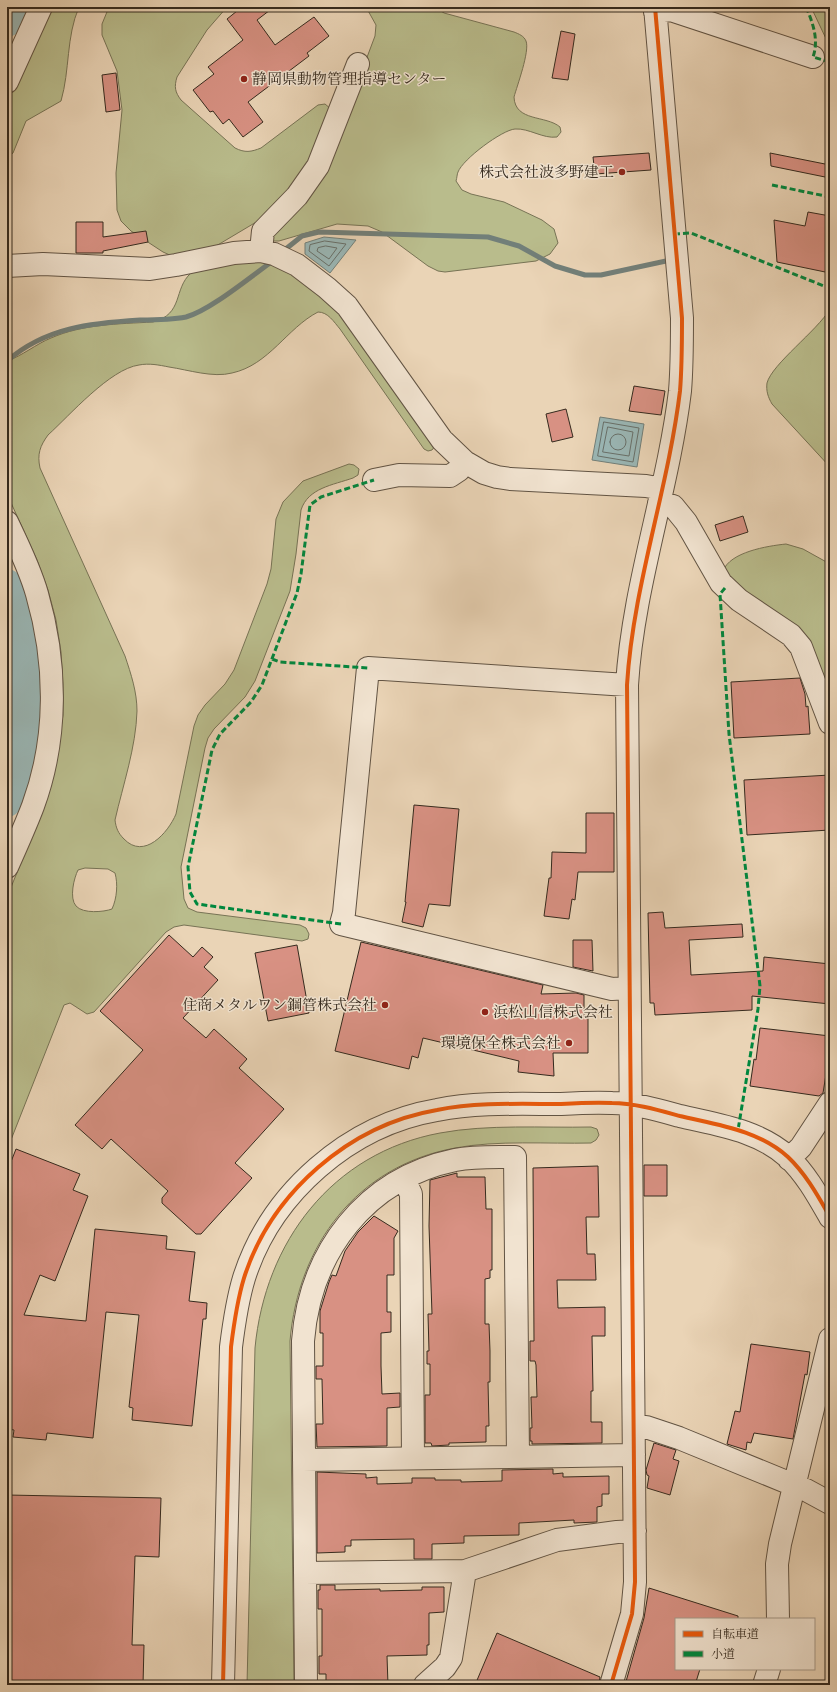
<svg xmlns="http://www.w3.org/2000/svg" width="837" height="1692" font-family="Cardo,'Noto Serif JP',serif">
  <style>
    .green { fill: #b9bc8c; stroke: #777355; fill-rule: evenodd }
    .water { fill: #9ab7b6; stroke: #727f79 }
    .lines { fill: none; stroke-linecap: round; stroke-linejoin: round }
    .shore { stroke: #68706a; stroke-width: 1 }
    .stream { stroke: #727f79; stroke-width: 5 }
    .river { stroke: #9ab7b6; stroke-width: 30 }
    .building { fill: #d89183; stroke: #352a1e }
    .minor-casing { stroke: #625444; stroke-width: 24 }
    .minor { stroke: #f1e3d0; stroke-width: 22 }
    .quiet { stroke: #00873e; stroke-width: 3; stroke-dasharray: 6 3; stroke-linecap: butt }
    .cycleway-casing { stroke: #f1e3d0; stroke-width: 6 }
    .cycleway { stroke: #e8590c; stroke-width: 4 }
    .poi-dot { fill: #8f2418; stroke: #f1e3d0; stroke-width: 1.5 }
    .labels { text-anchor: middle; dominant-baseline: central; stroke-width: 3; stroke-linejoin: round; paint-order: stroke }
    .poi-label { font-size: 15px; fill: #352a1e; stroke: #f1e3d0; text-anchor: end }
  </style>
  <rect width="100%" height="100%" fill="#ead4b6"/>
  <filter id="stains"><feTurbulence type="fractalNoise" baseFrequency=".005" numOctaves="4"/><feColorMatrix values="0 0 0 0 .2 0 0 0 0 .09 0 0 0 0 .02 0 0 0 .5 -.17"/></filter>
  <radialGradient id="worn" r=".72"><stop offset=".6" stop-color="#630" stop-opacity="0"/><stop offset="1" stop-color="#630" stop-opacity=".3"/></radialGradient>
  <!-- green -->
  <path class="green" d="M49,7H79C66,37 70,70 61,101L26,121L13,153L7,158V100Z
    M109,7H227L207,30L177,77C174,87 175,92 181,100L235,148C245,153 251,152 261,148L318,105L325,104L331,109L312,163L263,218L211,249L172,256L163,252L131,231L121,221L117,210L116,173L122,110L117,71L102,35V24Z
    M366,7H435L444,13L514,32C519,34 524,36 526,41C530,51 517,86 514,97C515,122 546,115 560,127L561,132L557,137C543,139 529,128 515,129C502,130 463,159 458,172C457,174 457,178 456,181L462,190L471,194L504,202L542,220L554,229L558,243L550,254L536,261L445,272L438,271L428,266L382,232L368,226L337,224L279,241H274L271,238L331,153L375,36L376,25Z
    M811,7H830V47L829,45Z
    M236,260L271,261L333,302L435,446L432,450L428,451L424,449L340,329C334,322 328,312 318,312C287,328 269,365 232,373C213,378 189,370 169,367C159,365 149,363 139,365C110,369 70,415 48,435C40,446 37,454 40,468L125,656C131,674 137,692 137,711C136,747 123,785 115,820C116,828 118,833 124,839C144,860 168,833 176,814L194,726L198,715L205,705L225,684L234,670L267,584L271,569L276,519L283,502L303,481L349,464L354,465L359,469L358,475L353,478C333,485 308,488 301,510L296,554L290,591L255,681L245,697L214,729L208,738L205,748L181,867L184,899L188,908L197,912L300,925L306,928L309,934L308,939L302,941L184,925L174,927L166,932L94,1012L87,1014L70,1003L64,1005L7,1150V897L43,809L53,778L63,715V684L61,652L56,620L48,590L37,560L7,494V361C22,356 36,344 51,338C83,324 118,324 153,322C184,314 173,289 191,273C202,264 222,263 236,260ZM85,868L108,869L115,873C118,884 117,898 112,909C104,912 83,914 76,906C69,898 74,878 78,870Z
    M830,309V467L772,404C768,397 766,391 767,383C772,364 817,331 830,309Z
    M786,544L803,549L830,564V702L814,657L744,594L723,571C730,552 767,546 786,544Z
    M591,1127L597,1129L599,1135L596,1140L591,1143C548,1144 497,1140 455,1148C357,1166 298,1245 290,1341L294,1685H247L255,1348C265,1242 332,1153 440,1133C488,1124 543,1128 591,1127Z"/>
  <!-- water -->
  <path class="water" d="M324,237L356,240L330,273L305,254V243Z
    M600,417L644,424L637,467L592,460Z"/>
  <g class="lines">
    <!-- shore -->
    <path class="shore" d="M325,241L346,244L329,266L309,251L310,245Z
      M326,246L337,248L329,259L317,251L318,248Z
      M604,422L639,428L633,462L598,456Z
      M608,427L633,432L629,456L603,452Z
      M610 442a8 8 0 1 1 16 0a8 8 0 1 1-16 0Z"/>
    <!-- stream -->
    <path class="stream" d="M287,248L302,236L319,232L488,237L519,246L555,266L585,275H601L666,261
      M7,361C46,327 92,323 140,320C155,320 171,320 186,317C209,311 249,278 270,263"/>
    <!-- river -->
    <path class="river" d="M7,22L14,7
      M7,584C32,654 35,732 7,802"/>
  </g>
  <!-- building -->
  <path class="building" d="M242,7H274L257,20L275,45L314,17L329,36L307,53L309,56L248,102L263,122L243,137L229,119L223,124L213,111L210,112L193,90L214,74L208,67L243,40L227,19Z
    M561,31L575,34L568,80L552,78Z
    M116,73L120,110L106,112L102,75Z
    M649,153L651,170L595,174L593,157Z
    M770,153L830,165V178L771,166Z
    M808,212L830,216V273L777,262L774,220L805,226Z
    M76,222H103V237L146,231L148,242L103,251V253H76Z
    M634,386L665,391L661,415L629,411Z
    M566,409L573,437L552,442L546,414Z
    M743,516L748,532L720,541L715,525Z
    M800,678L805,694L806,707L808,706L810,734L734,738L731,682Z
    M830,775V830L747,835L744,780Z
    M414,805L459,809L450,906L429,904L423,927L402,922L406,902H405Z
    M586,813H614V872H578L575,900L572,899L569,919L544,916L549,878H551L552,852L586,853Z
    M663,912L665,928L742,924L743,937L689,940L691,975L763,971L764,957L830,964V1004L752,996V1010L655,1015L654,1003H650L648,913Z
    M169,935L193,957L202,947L213,957L204,967L218,980L183,1018L206,1038L214,1029L247,1059L239,1068L284,1109L235,1163L252,1178L201,1234H196L162,1203V1198L168,1191L111,1139L102,1149L75,1125L143,1050L100,1011Z
    M573,940H592L593,971L573,967Z
    M361,942L543,985L541,994L576,993L584,995V1017H588V1053H553L554,1076L518,1072L519,1061L423,1038L418,1058L412,1056L409,1069L335,1051Z
    M297,945L309,1013L268,1021L255,953Z
    M760,1028L830,1036V1062H828L823,1093L819,1096L750,1086L754,1059L756,1060Z
    M16,1149L80,1174L73,1190L88,1196L55,1281L40,1275L24,1315L86,1321L95,1229L167,1236L166,1249L195,1252L189,1301L207,1303L206,1319H203L192,1426L132,1420L133,1408L129,1407L139,1315L106,1312L93,1438L47,1433L46,1440L13,1437L14,1430L7,1429V1172Z
    M644,1165H667V1196H644Z
    M598,1166L599,1217H586L587,1254H595L596,1280H557L558,1308L605,1307V1336H592L593,1391H591V1422H602V1443L532,1444V1441H530V1428H532L531,1397H537L536,1365L535,1361H530V1341H534L533,1168Z
    M457,1173V1177H485L486,1209H492V1270H490V1278L485,1279V1324H489L490,1351V1382H488L489,1426H486V1442L449,1443V1445L432,1446L431,1443H425V1395H430V1364H427V1351H429L428,1314H432L429,1226L430,1180Z
    M374,1216L398,1231L394,1238V1275H387V1312H391V1332L381,1333V1366L382,1394L400,1393V1407L387,1408V1446L317,1447L316,1424H323L322,1379H316V1366H323V1333H320V1311L329,1282L332,1275L336,1276L345,1251L358,1232Z
    M751,1344L810,1352L807,1375L805,1374L793,1439L754,1433L751,1443L747,1442L746,1450L727,1444L735,1411L740,1412Z
    M654,1443L676,1450L673,1459L679,1461L670,1495L647,1488L649,1476L647,1475L646,1470Z
    M553,1469V1474L563,1473V1477L609,1476V1494H602V1506L597,1507V1522L574,1523V1520L519,1523V1535L464,1536V1543L432,1544V1559H414V1539L351,1540V1546H345V1552L317,1553V1472L366,1474V1478L377,1477V1484L412,1483V1478H435V1480H461V1482L502,1481V1470Z
    M7,1495L161,1498L159,1557L135,1556L132,1645H144L143,1685H7Z
    M320,1585H335V1590L380,1589V1591L422,1590V1587H444V1612L429,1613V1645H427V1655L387,1656L388,1685H326V1674H319V1656H322V1609H318V1590H320Z
    M649,1588L738,1616V1619H676V1669H700L695,1685H625L644,1618Z
    M497,1633L600,1677L599,1685H475Z"/>
  <g class="lines">
    <!-- minor casing -->
    <g class="minor-casing">
      <path id="minor" d="M655,12L671,10L813,57
        M7,82L41,7
        M261,251L263,231L297,196L318,166L358,64
        M7,266L43,264L150,269L176,265L234,253L261,251L274,254L297,265L327,288L347,306L442,440L465,462L484,473L497,477L510,479L646,486L662,489
        M374,480L399,475L450,476L459,470L465,462
        M659,503L673,506L686,522L721,583L739,600L791,635L801,647L830,723
        M7,522C18,545 30,569 37,594C57,663 58,738 33,806C25,827 16,847 7,867
        M627,685L368,668L344,913L341,924L612,989L629,988
        M789,1159L801,1147L830,1103
        M404,1179L411,1194L413,1458
        M634,1427H646L679,1438L806,1490L830,1503
        M304,1460L634,1455
        M305,1573L465,1571L557,1540L617,1532L635,1531
        M778,1619L777,1564L780,1544L830,1339
        M223,1685L231,1347C234,1323 237,1301 244,1278C271,1193 349,1125 437,1110C477,1102 520,1104 561,1104C578,1103 595,1102 612,1103C634,1103 658,1110 680,1116C718,1125 758,1130 788,1157C806,1174 818,1196 830,1217
        M306,1685L303,1341C310,1252 365,1179 455,1160C475,1156 495,1157 515,1157L518,1457
        M425,1685L445,1667L451,1658L465,1571
        M611,1685L632,1614L635,1582L627,685C633,586 668,490 680,391C682,367 682,343 682,318L655,7
        M764,1685L769,1669"/>
    </g>
    <!-- minor -->
    <use href="#minor" class="minor"/>
    <!-- quiet -->
    <path class="quiet" d="M806,7C813,23 819,40 813,57L830,62
      M772,185L830,197
      M674,234L691,233L824,286H830
      M725,588L720,594L729,734L760,986L758,1009L738,1130
      M272,659L280,662L368,668
      M341,924L197,904L190,892L188,867L212,750L220,734L251,702L262,685L297,593L301,574L310,505L321,497L374,480"/>
    <!-- cycleway casing -->
    <g class="cycleway-casing">
      <path id="cycleway" d="M223,1685L231,1347C234,1323 237,1301 244,1278C271,1193 349,1125 437,1110C477,1102 520,1104 561,1104C578,1103 595,1102 612,1103C634,1103 658,1110 680,1116C718,1125 758,1130 788,1157C806,1174 818,1196 830,1217
        M611,1685L632,1614L635,1582L627,685C633,586 668,490 680,391C682,367 682,343 682,318L655,7"/>
    </g>
    <!-- cycleway -->
    <use href="#cycleway" class="cycleway"/>
  </g>
  <!-- markers -->
  <g class="poi-dot">
    <circle cx="244" cy="79" r="4"/>
    <circle cx="622" cy="172" r="4"/>
    <circle cx="385" cy="1005" r="4"/>
    <circle cx="485" cy="1012" r="4"/>
    <circle cx="569" cy="1043" r="4"/>
  </g>
  <g class="labels">
    <!-- poi labels -->
    <g class="poi-label">
      <text x="252" y="79" text-anchor="start">静岡県動物管理指導センター</text>
      <text x="614" y="172">株式会社波多野建工</text>
      <text x="377" y="1005">住商メタルワン鋼管株式会社</text>
      <text x="493" y="1012" text-anchor="start">浜松山信株式会社</text>
      <text x="561" y="1043">環境保全株式会社</text>
    </g>
  </g>
  <!-- margin -->
  <rect width="837" height="1692" fill="none" stroke="#ead4b6" stroke-width="24"/>
  <rect x="8" y="8" width="821" height="1676" fill="none" stroke="#352a1e" stroke-width="2"/>
  <rect x="12" y="12" width="813" height="1668" fill="none" stroke="#352a1e"/>
  <!-- legend -->
  <rect x="675" y="1618" width="140" height="52" fill="#f1e3d0" stroke="#a69989"/>
  <rect x="683" y="1631" width="20" height="6" fill="#e8590c" stroke="#a69989"/>
  <text x="711" y="1638" font-size="12" fill="#352a1e">自転車道</text>
  <rect x="683" y="1651" width="20" height="6" fill="#00873e" stroke="#a69989"/>
  <text x="711" y="1658" font-size="12" fill="#352a1e">小道</text>
  <rect width="100%" height="100%" filter="url(#stains)"/>
  <rect width="100%" height="100%" fill="url(#worn)"/>
</svg>
